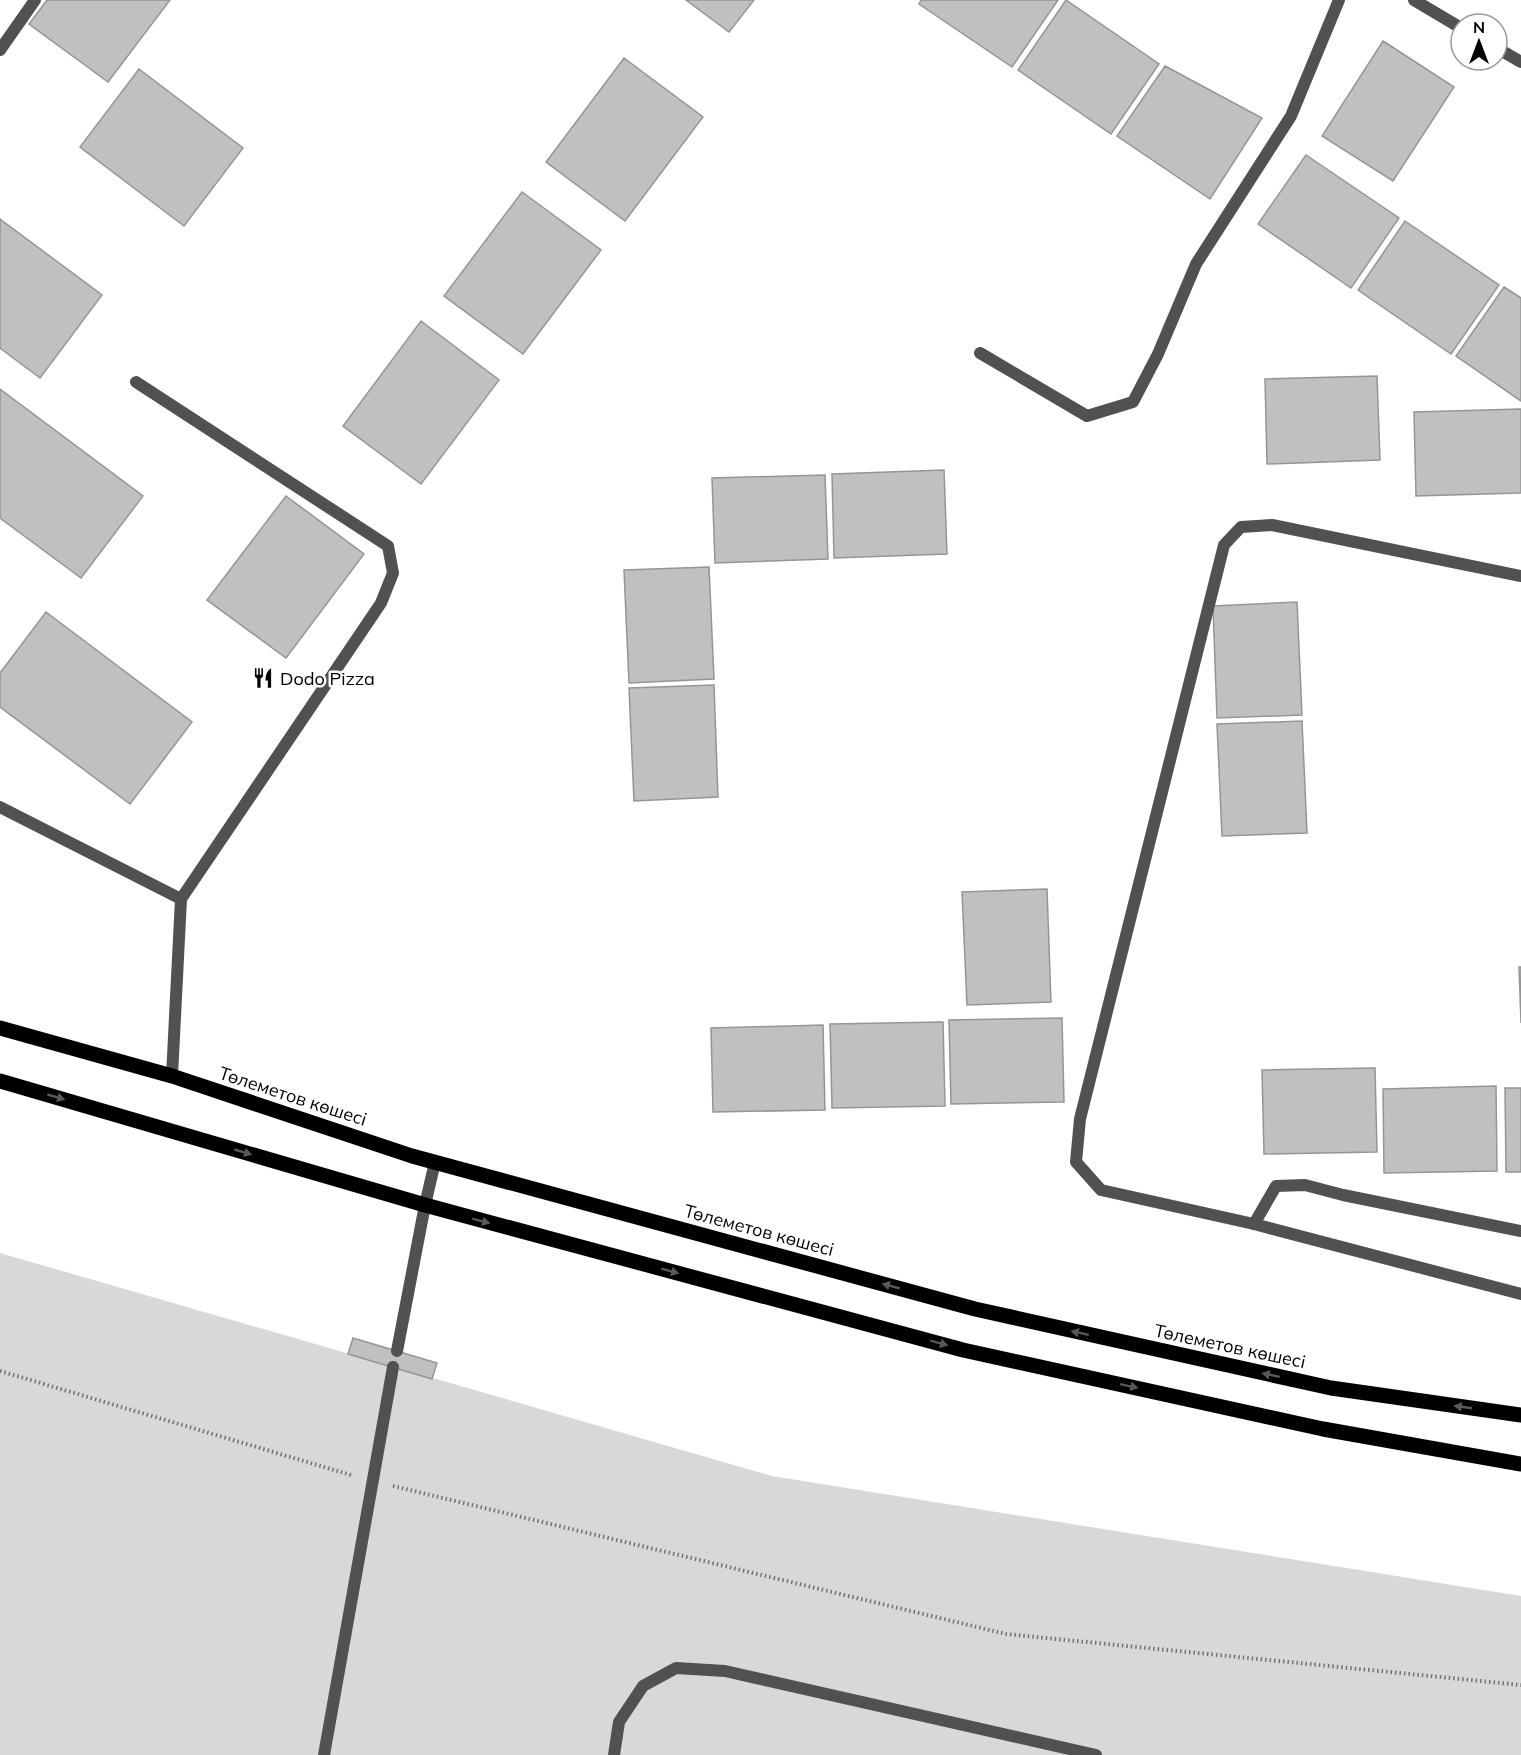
<svg xmlns="http://www.w3.org/2000/svg" width="1521" height="1755" font-family="Mulish,sans-serif">
  <style>
    .green { fill: #d8d8d8 }
    .building { fill: #c0c0c0; stroke: #959595; stroke-width: 1.5 }
    .lines { fill: none; stroke-linecap: round; stroke-linejoin: round }
    .path { stroke: #737373; stroke-width: 4; stroke-dasharray: 1.5 3; stroke-linecap: butt }
    .lane { stroke: #515151; stroke-width: 12 }
    .street { stroke: #515151; stroke-width: 12 }
    .primary { stroke: #000; stroke-width: 15 }
    .oneway { fill: #595959 }
    .labels { text-anchor: middle; dominant-baseline: central; stroke-width: 5; stroke-linejoin: round; paint-order: stroke }
    .poi-label { font-size: 18px; fill: #000; stroke: #fff; text-anchor: start }
    .street-label { font-size: 18px; fill: #000; stroke: #fff }
  </style>
  <rect width="100%" height="100%" fill="#fff"/>
  <!-- green -->
  <path class="green" d="M0,1253L772,1476L1521,1596V1755H0Z"/>
  <!-- building -->
  <path class="building" d="M47,0H170L108,82L29,24Z
    M686,0H754L729,32Z
    M921,0H1058L1012,67L919,4Z
    M1066,0L1159,64L1111,134L1018,70Z
    M1383,41L1454,87L1393,181L1322,136Z
    M624,58L703,117L625,221L546,162Z
    M1165,66L1262,118L1210,199L1117,136Z
    M139,69L243,148L184,226L80,147Z
    M1306,155L1399,218L1351,288L1258,224Z
    M522,192L601,250L523,354L444,296Z
    M0,219L102,295L40,378L0,348Z
    M1405,221L1499,285L1451,354L1358,290Z
    M1504,287L1521,298V401L1456,356Z
    M421,321L499,380L421,484L343,426Z
    M1377,376L1380,460L1267,464L1265,379Z
    M0,389L143,496L81,578L0,518Z
    M1521,409V493L1416,496L1414,412Z
    M944,470L947,554L834,558L832,474Z
    M825,475L828,559L715,563L712,478Z
    M286,496L364,554L286,658L207,600Z
    M709,567L714,679L629,683L624,570Z
    M1297,602L1302,715L1217,718L1213,606Z
    M46,612L192,722L130,804L0,707V673Z
    M714,685L718,797L634,801L629,688Z
    M1302,721L1307,833L1222,836L1217,724Z
    M1047,889L1051,1002L967,1005L962,892Z
    M1519,967H1521V1023Z
    M1062,1018L1064,1102L951,1104L949,1020Z
    M943,1022L945,1106L832,1108L830,1024Z
    M823,1025L825,1110L713,1112L711,1028Z
    M1375,1068L1377,1152L1264,1154L1262,1070Z
    M1496,1086L1497,1171L1384,1173L1383,1089Z
    M1505,1088H1521V1172H1506Z
    M353,1338L437,1363L432,1379L348,1354Z"/>
  <g class="lines">
    <!-- path -->
    <path class="path" d="M0,1371L351,1475
      M393,1486L1006,1634L1521,1685"/>
    <!-- lane -->
    <path class="lane" d="M0,50L35,0
      M136,382L388,546L393,573L381,603L181,899
      M0,807L181,899L172,1076
      M1254,1224L1276,1186L1305,1185L1343,1195L1521,1231
      M397,1351L425,1205L435,1162
      M324,1755L393,1367
      M614,1755L619,1722L643,1686L676,1668L725,1671L1096,1755"/>
    <!-- street -->
    <path class="street" d="M1414,0L1461,28
      M1497,48L1521,62
      M980,353L1087,416L1133,402L1158,354L1196,264L1291,116L1339,0
      M1521,576L1272,525L1241,527L1224,545L1080,1119L1076,1162L1101,1190L1254,1224L1521,1294"/>
    <!-- primary -->
    <path class="primary" d="M0,1028L172,1076L412,1156L975,1309L1331,1388L1521,1415
      M0,1081L425,1205L963,1350L1323,1429L1521,1464"/>
  </g>
  <!-- one-way arrows -->
  <defs><path id="oneway-solid" d="M-6-.8H1V-3.2L6.5 0L1 3.2V.8H-6Z" transform="scale(1.5)"/></defs>
  <g class="oneway">
    <use href="#oneway-solid" transform="translate(56 1097) rotate(16)"/>
    <use href="#oneway-solid" transform="translate(243 1152) rotate(16)"/>
    <use href="#oneway-solid" transform="translate(481 1221) rotate(15)"/>
    <use href="#oneway-solid" transform="translate(670 1271) rotate(15)"/>
    <use href="#oneway-solid" transform="translate(891 1286) rotate(-165)"/>
    <use href="#oneway-solid" transform="translate(1080 1333) rotate(-168)"/>
    <use href="#oneway-solid" transform="translate(939 1343) rotate(15)"/>
    <use href="#oneway-solid" transform="translate(1271 1375) rotate(-168)"/>
    <use href="#oneway-solid" transform="translate(1129 1386) rotate(12)"/>
    <use href="#oneway-solid" transform="translate(1463 1407) rotate(-172)"/>
  </g>
  <!-- icons -->
  <defs>
    <g id="restaurant-bare" transform="scale(1.62)"><path d="M-5-6h1v4h1v-4h1v4h1v-4h1v5L-1.5 .5V6h-2V.5L-5-1ZM5-6V6H3V1.5H1.5Q1.5-4 5-6Z" fill="#000" stroke="#fff" stroke-width="2.5" paint-order="stroke"/></g>
  </defs>
  <g fill-rule="evenodd">
    <use href="#restaurant-bare" x="263" y="678"/>
  </g>
  <g class="labels">
    <!-- poi labels -->
    <g class="poi-label">
      <text x="280" y="678">Dodo Pizza</text>
    </g>
    <!-- street labels -->
    <g class="street-label">
      <text transform="translate(293 1096) rotate(18)">Төлеметов көшесі</text>
      <text transform="translate(759 1230) rotate(15)">Төлеметов көшесі</text>
      <text transform="translate(1230 1346) rotate(12)">Төлеметов көшесі</text>
    </g>
  </g>
  <!-- north arrow -->
  <g transform="translate(1479 42)"><circle r="28" fill="#ffffff" stroke="#999999" stroke-width="1.5"/>
  <path d="M0-4.5L10 22L0 15L-10 22Z" fill="#000000"/>
  <text y="-9" font-size="16" font-weight="bold" text-anchor="middle" fill="#000000">N</text>
  </g>
</svg>
